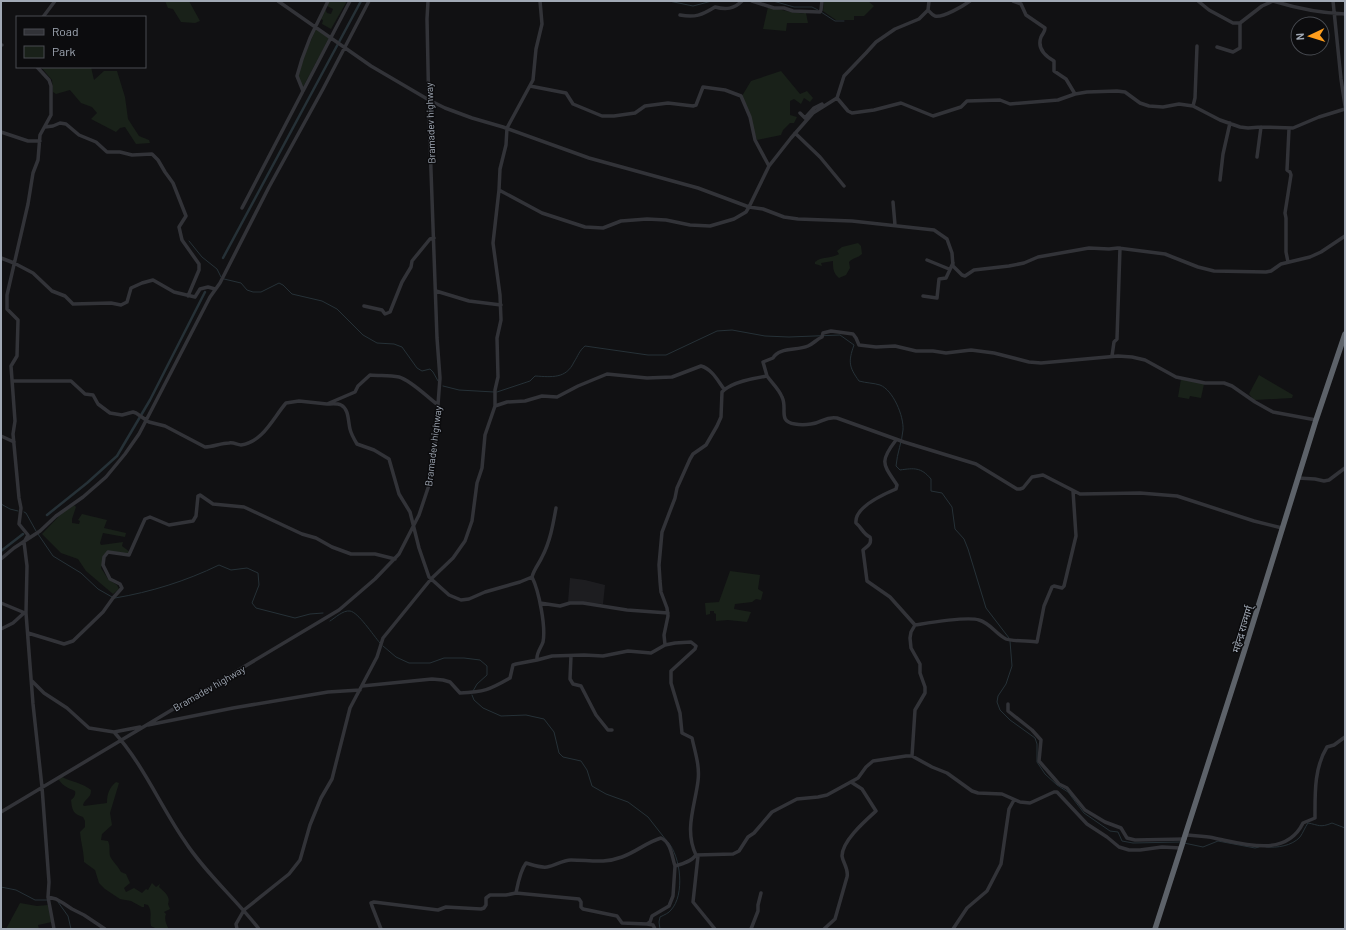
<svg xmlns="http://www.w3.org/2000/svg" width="1346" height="930" font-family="Barlow,'Noto Sans Devanagari',sans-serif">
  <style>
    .built { fill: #1d1d20 }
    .green { fill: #192119 }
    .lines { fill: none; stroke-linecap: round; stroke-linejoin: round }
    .stream { stroke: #263137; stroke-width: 1 }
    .canal { stroke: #263137; stroke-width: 2.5 }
    .minor { stroke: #323338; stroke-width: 3.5 }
    .highway { stroke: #5d6269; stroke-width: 5.5 }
    .labels { text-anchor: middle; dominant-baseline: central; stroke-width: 3; stroke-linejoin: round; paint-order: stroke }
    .street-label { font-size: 10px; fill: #a1a9b5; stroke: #0c0c0e }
  </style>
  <rect width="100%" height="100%" fill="#111113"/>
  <!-- built -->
  <path class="built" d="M570,578L585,580L605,585L603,604L568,602Z"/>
  <!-- green -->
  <path class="green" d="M165,1H189L200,21L195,23L181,22L173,9L168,8Z
    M329,1H347L331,29L322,24L323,20L320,19L325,9L327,13L331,14L333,9L327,6Z
    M824,1H868L874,6L864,16H854V20H836L823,11Z
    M768,7C780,9 794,14 806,13L808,23H787L786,31L763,29Z
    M316,29L329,38L302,89L298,76L301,63Z
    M41,67H91L94,80L104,71H117L125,97L128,119L139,136L149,140L150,143L136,144L125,127L120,128L116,132L91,119L97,113L92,107L81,103L70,90L56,94L53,92L52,80Z
    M781,71L800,94L807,91L813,98L810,102L804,98L801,104L794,99L790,101V115L797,117L794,123H790L783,130L781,135L757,140L742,96L751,81Z
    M858,243L861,246L862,254C858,258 852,258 849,262L850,268L846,275L839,278C833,273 833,268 833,261L821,263L822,266L815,264V262C821,256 831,259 839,254L837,251L842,247Z
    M1259,375L1293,395L1292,398L1254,400L1249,394Z
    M1181,379L1204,384L1201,398L1190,396L1189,399L1178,397Z
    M74,505L76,507L72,519V523L79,524L80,521L78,520L82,514L107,520L104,528L126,533L125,537L103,533L100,543L101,545L123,542L122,546L130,552L129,554L108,551L104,556L101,568L108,579L117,585L119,589L113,594L86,571L78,559L61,553L42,534L60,515Z
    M730,571L760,575L758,589L763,592L761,600L756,599L752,602L735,604L734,609L751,612L747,622L728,620L716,621V614L714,613V611H710V614L706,615L705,603L719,602Z
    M62,777C72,782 83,783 91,790C91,799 85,798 83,805L84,806L107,803C107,794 109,788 116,782L119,783L110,813L112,825L102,834L101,840L108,841C111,847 108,853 111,858C114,863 118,866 121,872L126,874L130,883L124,888L126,892L134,888L142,893L146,889L148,890L152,883L156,887L160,884L159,887C164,892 171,896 168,904L170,909L164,912L166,914C164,918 166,925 169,929H157L151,926C149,917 153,913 148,905L144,904V907H142L131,901L120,899L105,889L99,883L95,870L84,862C84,852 81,843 80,832L85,827V821L83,817C73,814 72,810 71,800C74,798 76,795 75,791C68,788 61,785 58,778Z
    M20,903L37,906L48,905L52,922L38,925L39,929H6Z"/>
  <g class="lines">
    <!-- stream -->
    <path class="stream" d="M669,1L693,6L712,1
      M773,1L794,7H812L818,10
      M821,12L835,21H844
      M189,241L202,257L217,269L221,277
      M224,279L241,283L247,290L253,292H261L279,283L283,285L292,294L322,301L337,309L363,335L377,343L394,344L402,347L417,368L422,371L430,369L433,372L438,381
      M443,386L459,390L494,392
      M497,392L530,381L535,376C552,377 566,379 574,362C578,356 579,351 585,346L648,355H666L717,331L732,330L765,336L789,337L840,335L854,345C848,362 849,367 859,381C866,383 874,383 880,385C893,390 904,416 903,430C902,442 897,453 896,466L900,470C914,468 921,467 931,479V491L942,493L952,507L955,529L964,539L968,549L986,608L1009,638
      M1,460V474
      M1,504L10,509L18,511
      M24,512L26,513L36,531
      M38,534L53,556L81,573L98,589L112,597
      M115,598C151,592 186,581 219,565L231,570L247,568L258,573L259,585L252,603L256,608L295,618L310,614L323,613
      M330,621C335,618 343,610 350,611C358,612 373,635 380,643
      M1010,641L1012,666L1006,684L998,696L997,702L1000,710L1010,720L1035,738L1037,744V762L1045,774L1057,785L1068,792L1084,813L1110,831L1118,832L1122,841L1133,843L1181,842
      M383,646L396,657L409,663H430L444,658H464L480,660L487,666V675L477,684L473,691
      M472,695L474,700L483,708L501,716L526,715L544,719L554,732L559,753L563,757L581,761L587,770L592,786L606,794L628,802L648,817L666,840
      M1184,843L1203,847L1218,841L1255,848L1259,847
      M1266,847C1277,848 1292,846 1300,837C1303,833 1305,827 1308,823C1319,825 1320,828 1332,823L1345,828
      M1,887L16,890L35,900H47
      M58,902L68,916L71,929
      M660,929L659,922L660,917C664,915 669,913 671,910C685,895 681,857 668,842"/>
    <!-- canal -->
    <path class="canal" d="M223,258L361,1
      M47,515L87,483L117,456L150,400L205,292
      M1,551L23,534"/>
    <!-- minor -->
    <path class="minor" d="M278,1L371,66L429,100L445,108L472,118L503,127L589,158L698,188L749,207L763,209L784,217L798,219L852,221L934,230L947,239L952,253L953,266L962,275L965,276L974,270L1009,266L1024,263L1038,257L1089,248L1109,249L1118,248L1165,254L1198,267L1214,271L1266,272L1271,271L1281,264L1310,257L1321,252L1345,236
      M752,1L774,8H784L793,11L820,12L821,10L822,1
      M1013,1L1021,4L1026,15L1045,28C1045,32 1043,33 1041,37C1037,48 1045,56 1054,61V71L1066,79L1075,94
      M1198,1L1209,10L1233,23H1240L1262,6L1273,1C1296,8 1321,13 1345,14
      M1333,1L1341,79L1345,106
      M928,10C930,12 932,15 935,16C943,18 963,6 970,1
      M680,15C695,18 702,15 715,7C726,10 734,9 742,1
      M43,17L55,1
      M1,45H2
      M1217,47L1233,52L1240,48V23
      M37,67L49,80L51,86V115L40,135L38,160L33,173L28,204L7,295V309L18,320L17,356L11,366L15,421L13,434L19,498L21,508L19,524L28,535L24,542L27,566L26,613L33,704L42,787L49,882L48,897L54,929
      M530,86L566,93L573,104L602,116H614L635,113L645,106L668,103L693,106L696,105L703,87L725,90L741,96L750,117L755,140L769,166
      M303,91L297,76L302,59L310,38L328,1
      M837,98L848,111L852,113L874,110L901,103L933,116L961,107L967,101L1000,100L1010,104L1058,100L1075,94L1087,92L1117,91L1125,92L1140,103L1149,106L1163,107L1179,104L1193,106L1220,120L1240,127L1248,128L1261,127L1293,128L1319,117L1345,109
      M1193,106L1195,98L1197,46
      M800,113L805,118L814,108L822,104
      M45,127L53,126L60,123L66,124L79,135L96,142L107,152H120L132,155L152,154L158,160L165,172L173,183L186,216L179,227L182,240L199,264V270L188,296
      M1,132L28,141H40
      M795,133L820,157L844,186
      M1257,157L1261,127
      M1220,180L1223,154L1230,123
      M499,190L542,213L585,227L603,228L621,221L647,219L666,220L690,225L710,226L734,219L746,212L749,207L769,166L791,138L813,113L837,98L844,76L866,53L876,42L895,29L919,19L928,10L929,1
      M893,202L895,225
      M242,208L350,1
      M1,258L14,263L33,273L52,291L65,296L73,304L111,303L121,305L127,302L131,288L142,283L153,280L174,292L195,297L200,289L208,287L215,289
      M927,260L949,269
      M1288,262L1286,252V218L1285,213L1291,175L1290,172L1287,170L1289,129
      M436,291L469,301L501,305
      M923,296L937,298L939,279L946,278L953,263
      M364,306L382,310L385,314L390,312L402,282L411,267L412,261L430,239L434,238
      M1112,356L1114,342L1117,339L1120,248
      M767,376L763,362L773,358C779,347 797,351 808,346C813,344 817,339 822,337L823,333L831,331L853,334L856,338L859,345L876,347L895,346L916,351H933L946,353L971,350L994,353L1029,362L1041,363L1118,356L1132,357L1145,360L1176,377L1205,383H1224L1232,386L1255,402L1273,412L1316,420
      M13,381H71L85,394L93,395L98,404L110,413L122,415L133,412L136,413L149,422L165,426L205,447C213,447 221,443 229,443C234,442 237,445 241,445C263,442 273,418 286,403L299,401L327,404L355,392L358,386L370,375C380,376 389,375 399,377C412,381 427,397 438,405
      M327,404C331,404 337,403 341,405C349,409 348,421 350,429C351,434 354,439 357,444L374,450L389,459L399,494L410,512L419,548L429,577L449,595L461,600L469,599L485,592L520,582L532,577C539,591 546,627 543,642C541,648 536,653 537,660L552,656L584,655L603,656L628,651L651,653L665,645L675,643L691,642L696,646L695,649L671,671V683L680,713L682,733L692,738C695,752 700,766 698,781C695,806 684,830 696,855L733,854L739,851L748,837L754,833L772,812L797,799L818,797L827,795L858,778L866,767L873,761L906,756H912L932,767L947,773L972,791L978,793L1002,794L1020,802L1030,803L1054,792H1057L1087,824L1107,837L1119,847L1129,850H1140L1162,847L1181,848
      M495,406L507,402L525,401L542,396L557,397L578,386L607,374L647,378L672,377L701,366C712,369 718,381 724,389
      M1,436L14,442
      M896,440C879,462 883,464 897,485L896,489C884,494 854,507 856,523C862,528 863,534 870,537C872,544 868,546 863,550L867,581L890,597L915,625L911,632L910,638L911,648L920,664V673L925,687V693L915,710L912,756
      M1298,478L1315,479L1324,481L1329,480L1345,468
      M1,559L14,548L40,531L56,516L83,497L106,477L125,454L139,434L210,297L220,283L269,187L323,89L369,1
      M532,577C534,569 539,564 542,557C550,542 553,525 556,508
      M1,603L25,613
      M540,603L560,606L570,603H583L627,610L668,613
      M915,625C928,623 967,616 979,620C990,623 996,634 1006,639C1011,641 1031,641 1037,642L1044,606L1052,587L1054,586L1062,588L1064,586L1076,536L1073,491
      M1,629L13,623L24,613
      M28,633L64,644L73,641L103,612L113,598L122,588L120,584L110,579L103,565L104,557L108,552L129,555L145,519L150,517L169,525L193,521L196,516L198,496L200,495L213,504L244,507L302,534L316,538L332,547L351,554H375L395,559
      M665,645L664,635L668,616L667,608L661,592L660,581L659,565L662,532L675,498L677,488L690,459L693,454L706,445L717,426L721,417L722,392C731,382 755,378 767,376C772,383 779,389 782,397C788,409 777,421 795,424C800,425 805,425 811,424C822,423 825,416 837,418L904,442L976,464L1017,489H1020L1023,488L1032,477L1043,475L1080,494L1140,493L1177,496L1254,521L1282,528
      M571,656L570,679L573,684L581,686L596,715L608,730H612
      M32,681L44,693L67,708L89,728L114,732L140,727
      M362,686L432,679L443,680L450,682L460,693C484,692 489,690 510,678L513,665L516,664L537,660
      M1008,704V711L1032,730L1041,740L1039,761L1059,784L1067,788L1085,810L1105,822L1121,828L1127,838L1135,840L1185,839
      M148,725L233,708L328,692L360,690
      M114,732C143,764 160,805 184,840C205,873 235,898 259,929
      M1,812L339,610L375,579L399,554L419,515L431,479L435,444L440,378L437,338L429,115L427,19L428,1
      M1186,835C1195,836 1205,836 1214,838C1244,844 1286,858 1303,823L1315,818C1315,794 1314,768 1327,747L1334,745L1345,737
      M698,856L693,902L715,929
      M516,893C518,883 520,871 526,863C533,865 540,868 547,867C555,866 562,860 571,860C590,860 603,864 622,857C636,852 647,842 661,838C671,842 672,857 675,866
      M48,897L56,899L63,903L72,909L84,915L105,929
      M647,924L653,925L655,929
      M237,929L236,924L244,910L289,874L300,860L310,825L321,798L332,779L350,708L377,657L383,638L431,579L453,558L465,541L472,521L477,483L482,468L485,435L495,406V390L498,377L497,338L501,320L500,295L493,243L499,190L500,169L506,145L507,128L533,80L536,49L542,24L540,1
      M381,929L372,906L371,903L374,902L438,910L446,907L481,909L484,908L486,905V898L490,895H506L516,893L579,899L581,902V907L583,909L617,916L622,923L647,924L650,922L652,916L669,906L673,896L675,866C682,864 691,862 696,855
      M751,929L758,911V905L761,893
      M824,929L835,919L847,877C849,869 843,863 842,856C842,841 865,821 876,811L862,789L851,782
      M953,929L967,908L987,891L1001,864L1009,809L1014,800"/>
    <!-- highway -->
    <path class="highway" d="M1155,929L1244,652L1316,420L1345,334"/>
  </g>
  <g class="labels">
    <!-- street labels -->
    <g class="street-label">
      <text transform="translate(430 123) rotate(-92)">Bramadev highway</text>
      <text transform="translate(433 446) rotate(-83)">Bramadev highway</text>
      <text transform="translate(1242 629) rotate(-73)">महेन्द्र राज्मार्ग्</text>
      <text transform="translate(209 688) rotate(-30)">Bramadev highway</text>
    </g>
  </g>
  <!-- border -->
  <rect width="1346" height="930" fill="none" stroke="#a1a9b5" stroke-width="4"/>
  <!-- legend -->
  <rect x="16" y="16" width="130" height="52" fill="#0c0c0e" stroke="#484b51"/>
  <rect x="24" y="29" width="20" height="6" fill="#323338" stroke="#484b51"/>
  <text x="52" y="36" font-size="12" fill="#a1a9b5">Road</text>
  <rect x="24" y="46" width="20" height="12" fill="#192119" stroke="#484b51"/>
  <text x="52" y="56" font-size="12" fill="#a1a9b5">Park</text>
  <!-- north arrow -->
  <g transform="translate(1310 36) rotate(266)"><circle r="19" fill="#0c0c0e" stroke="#484b51"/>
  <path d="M0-3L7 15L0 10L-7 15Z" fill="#ff9e1d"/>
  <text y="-6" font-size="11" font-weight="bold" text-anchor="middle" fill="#a1a9b5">N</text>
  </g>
</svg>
